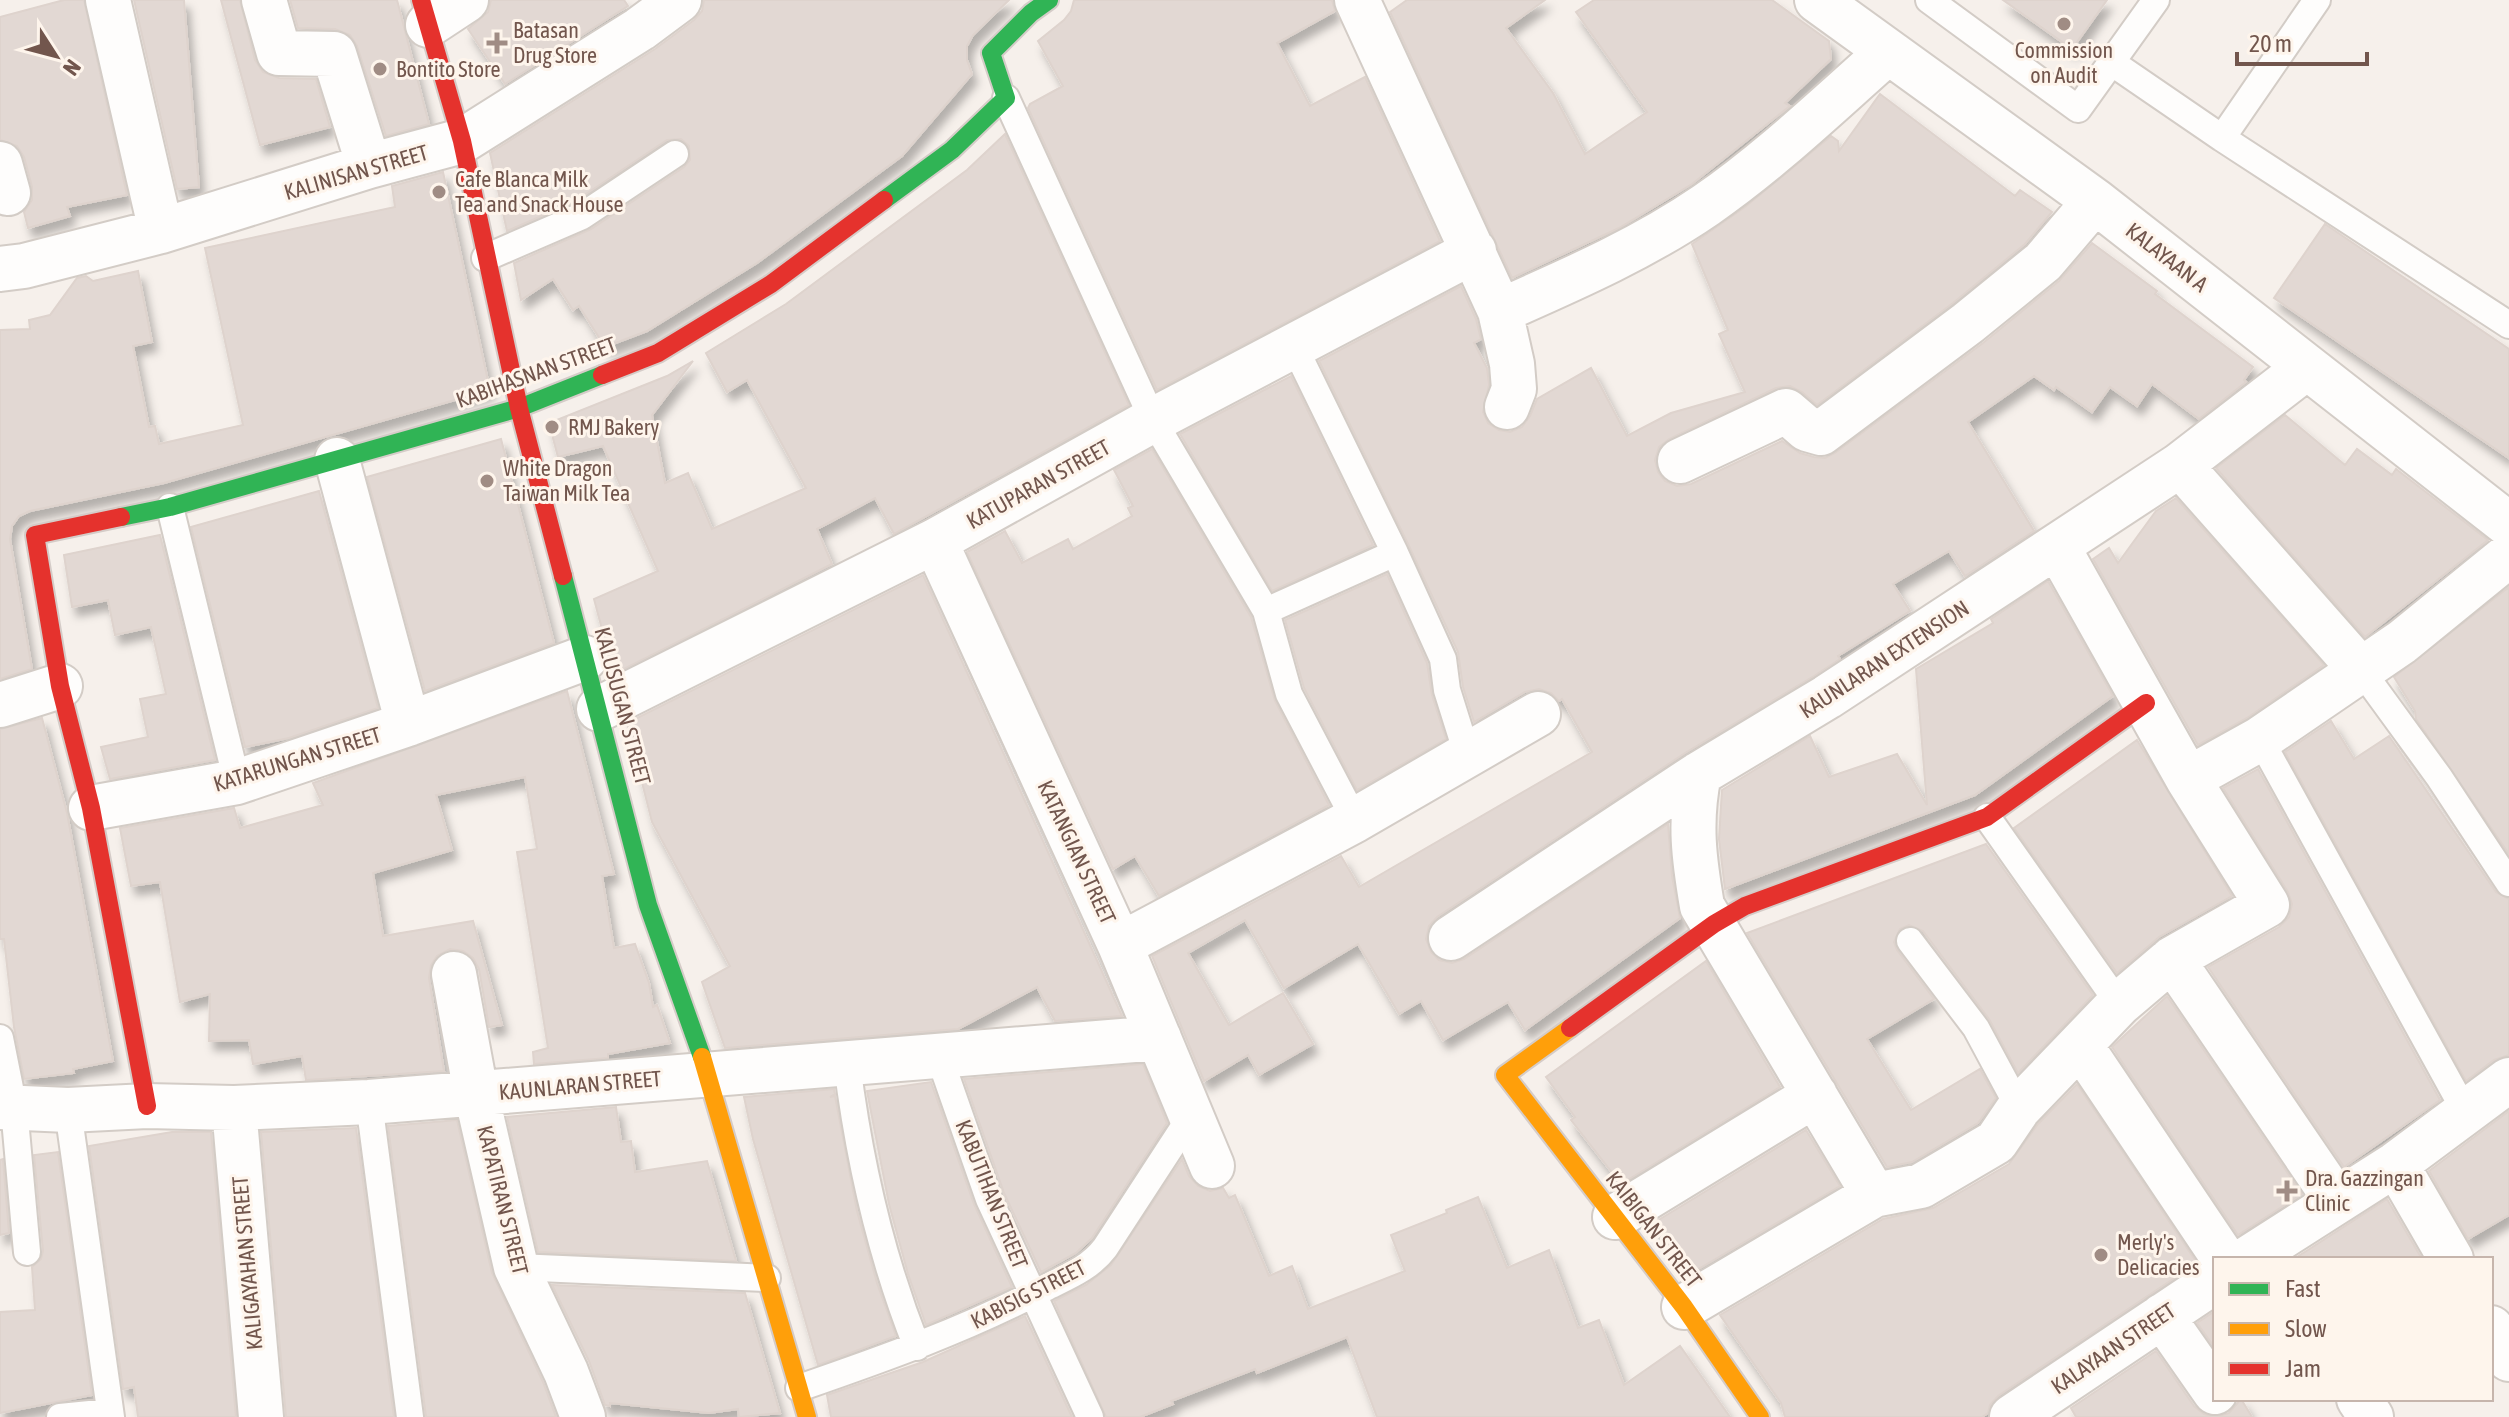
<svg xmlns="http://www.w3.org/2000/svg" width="2509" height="1417" font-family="'Asap Condensed',sans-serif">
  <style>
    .building { fill: #e2d8d3; stroke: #ded3cd; stroke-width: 2; filter: url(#shadow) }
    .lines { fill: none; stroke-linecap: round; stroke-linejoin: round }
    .lane-casing { stroke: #d3ccc6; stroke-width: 30 }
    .street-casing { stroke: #d3ccc6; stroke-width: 48 }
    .fast-casing { stroke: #d5ccc8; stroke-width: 22 }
    .slow-casing { stroke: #d5ccc8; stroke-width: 22 }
    .jam-casing { stroke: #d5ccc8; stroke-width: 22 }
    .lane { stroke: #fefdfc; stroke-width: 26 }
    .street { stroke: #fefdfc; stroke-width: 44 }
    .fast { stroke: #30b455; stroke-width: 18 }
    .slow { stroke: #ff9f0a; stroke-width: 18 }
    .jam { stroke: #e5322d; stroke-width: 18 }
    .poi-dot { fill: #a08c84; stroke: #fef5ec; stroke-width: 3 }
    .labels { text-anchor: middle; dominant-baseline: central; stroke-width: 6; stroke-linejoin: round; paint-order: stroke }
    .poi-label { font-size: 22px; fill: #72564d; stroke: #fef5ec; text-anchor: start }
    .street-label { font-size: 22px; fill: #72564d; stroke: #fef5ec }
  </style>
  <defs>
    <filter id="shadow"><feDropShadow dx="5" dy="9" stdDeviation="4" flood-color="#0004"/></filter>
  </defs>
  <rect width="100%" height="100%" fill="#f6f0eb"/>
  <!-- building -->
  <path class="building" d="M64,0H84L127,195L67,207L70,216L28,228L24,212L32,200V187L24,157L17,146L0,140V17Z
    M134,0H184L199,187L177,189Z
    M221,0H240L255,60L263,72L279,78L316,79L330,127L260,145Z
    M290,0H397L429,124L386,136L357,46L350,35L335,29L298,28Z
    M491,0H624L628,6L505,84L468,29L488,12Z
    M704,0H1009L973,35L967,46V60L972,74L902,156L757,263L647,331L605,347L579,306L573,310L553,279L521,300L514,263L591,229L684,167L690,160L689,146L681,139L667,140L574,202L507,231L490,153L655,49L694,20L702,11Z
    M1074,0H1332L1335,11L1277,43L1310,106L1365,77L1440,241L1157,390L1028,108L1030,104L1063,86L1038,41L1064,20L1071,11Z
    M1407,0H1545L1506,28L1553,93L1585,154L1647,112L1576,12L1594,0H1772L1829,41L1831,59L1785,103L1790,106L1692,184L1619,228L1512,278L1390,12Z
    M2003,0H2107L2072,49Z
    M1880,94L2015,196L2020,190L2052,212L2025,244L1953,303L1817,405L1802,392L1790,386L1776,388L1669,439L1659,447L1655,460L1658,472L1665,481L1677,486L1691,484L1782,441L1800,453L1814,457L1825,458L1835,453L1983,343L2059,281L2092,243L2157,291L2155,294L2253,367L2244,380L2246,382L2199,419L2152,384L2137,406L2110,387L2092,412L2056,387L2054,390L2034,376L1968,422L2034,531L1965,576L1949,551L1893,584L1910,611L1838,656L1840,659L1814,676L1685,753L1437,917L1429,926L1426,939L1431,952L1439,960L1452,963L1464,959L1668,824L1672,876L1680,918L1525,1030L1508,1002L1443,1040L1421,1001L1399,1014L1358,944L1284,988L1245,920L1188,953L1229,1025L1283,993L1313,1044L1259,1075L1248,1055L1204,1081L1152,956L1341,856L1359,887L1592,752L1562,699L1559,701L1551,693L1539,689L1525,692L1474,722L1463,687L1458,652L1409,546L1319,361L1461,286L1476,319L1481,339L1474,343L1487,368L1489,385L1483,412L1488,423L1499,430L1510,432L1522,427L1530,416L1537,399L1591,368L1627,436L1671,413L1745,392L1719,334L1728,330L1692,244L1745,207L1831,136L1838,141L1839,151Z
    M1005,134L1129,405L894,534L875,498L817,529L832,564L614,674L594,599L658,571L603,446L558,457L549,423L667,376L693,361L652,415L665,483L688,473L712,529L806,488L747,380L727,392L706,353L786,304L967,170Z
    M443,172L490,390L164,483L30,511L19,516L12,526L10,539L32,669L0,679V330L30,329L29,320L50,315L77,278L86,276L93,281L138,271L152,342L133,346L149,427L155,426L159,444L243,425L205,248L395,207L392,186Z
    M2325,224L2509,349V458L2274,298Z
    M1291,376L1373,545L1272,591L1180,434Z
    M2285,415L2345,465L2357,449L2392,475L2396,469L2488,540L2365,637L2216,468Z
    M501,439L554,643L425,691L367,477Z
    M1152,449L1251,617L1275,701L1329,805L1159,896L1135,856L1113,869L967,552L1005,531L1022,563L1068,539L1073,549L1132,516L1128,508L1133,506L1114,470Z
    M319,491L378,708L289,738L245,747L191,527Z
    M2176,498L2324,665L2247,718L2198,745L2093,559L2109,548L2118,563L2156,511Z
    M160,535L215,760L110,779L101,747L148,737L140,699L166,694L151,627L115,635L108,600L72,607L64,555Z
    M1387,574L1427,663L1432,695L1446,739L1357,790L1304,688L1285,620Z
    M923,575L1122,1016L1055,1021L1037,987L958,1029L725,1048L702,982L730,966L652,822L627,723Z
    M2048,581L2113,696L1975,795L1725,889L1719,839L1722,790L1810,736L1829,777L1897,754L1927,805L1916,669L1993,623L1991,619Z
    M2509,587V854L2416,719L2415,711L2394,677Z
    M567,691L614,874L602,876L614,948L635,944L649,983L653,1007L657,1005L670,1043L608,1054V1058L534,1064L533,1052L548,1048L517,852L537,849L525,777L436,795L452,850L373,873L383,936L473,921L502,1025L489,1027L479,969L473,958L463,951L450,949L437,956L431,965L429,978L444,1071L306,1080L302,1056L253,1064L249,1040L209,1041L210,994L180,1002L160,882L131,886L120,828L234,808L240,828L323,805L313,783Z
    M42,718L67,813L113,1061L73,1069L74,1073L24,1079L14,1027L4,939H0V729Z
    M2331,721L2354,759L2389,736L2496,892L2509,899V1055L2494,1060L2466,1081L2285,752Z
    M2137,740L2232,896L2159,937L2117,973L2014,828Z
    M2258,769L2440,1100L2344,1167L2208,967L2279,927L2289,917L2292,904L2288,892L2223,788Z
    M1986,844L2093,995L2018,1073L1989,1019L1923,931L1909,925L1900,929L1894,942L1897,950L1934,999L1867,1039L1911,1110L1980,1069L1996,1098L1978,1123L1912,1162L1887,1167L1747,933Z
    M1706,961L1780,1087L1621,1184L1571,1120L1575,1117L1546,1077Z
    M2167,996L2302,1194L2238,1235L2112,1047Z
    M1143,1064L1167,1123L1092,1238L1076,1253L1041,1272L1004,1193L964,1079Z
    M931,1082L974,1204L1012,1287L926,1325L908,1274L889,1204L867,1091Z
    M2077,1084L2197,1263L1998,1396L1990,1405L1988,1413L1982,1417H1785L1781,1403L1720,1315L1883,1219L1933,1208L2009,1164L2038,1124Z
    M834,1089L835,1094L830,1097L835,1096L857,1211L877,1283L896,1336L818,1365L753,1139L744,1097Z
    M616,1107L621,1142L631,1141L635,1172L707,1161L736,1261L538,1252L507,1117Z
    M2509,1111V1215L2468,1239L2429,1171Z
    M457,1120L492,1273L543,1382L556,1417H426L388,1126Z
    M356,1128L394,1417H286L261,1132Z
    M1806,1130L1840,1186L1690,1274L1652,1224Z
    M172,1132H211L236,1417H138L134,1387L123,1389L89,1146Z
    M58,1152L92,1395L0,1413V1312L35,1310L32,1267L41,1259L43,1251L34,1155Z
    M3,1159L9,1233L0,1235V1160Z
    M1182,1159L1189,1176L1198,1186L1210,1191L1223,1188L1229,1198L1235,1195L1269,1276L1292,1266L1308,1309L1405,1271L1391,1235L1447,1213L1446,1210L1478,1197L1507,1268L1549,1250L1578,1328L1599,1320L1624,1385L1680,1346L1730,1417H1377L1347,1337L1257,1373L1255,1369L1171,1401L1173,1404L1140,1417H1106L1054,1301L1086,1285L1111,1265Z
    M2387,1199L2422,1259H2294Z
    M552,1285L745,1293L780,1413L739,1417L738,1409L709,1413L610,1403V1406L605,1405L589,1361Z
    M2215,1311V1348L2197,1323Z
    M1025,1316L1072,1417H831L827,1395L923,1362Z
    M2156,1351L2194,1406L2204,1414L2216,1417L2229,1413L2241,1399L2252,1417H2076L2071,1408Z"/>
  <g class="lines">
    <!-- lane casing -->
    <g class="lane-casing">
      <path id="lane" d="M1929,0L2078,109L2156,0
        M2111,62L2222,138L2509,325
        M1006,98L1153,420L1266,611L1289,694L1355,820
        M2222,138L2317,0
        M485,258L582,216L675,154
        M1294,346L1395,553L1443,659L1447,690L1468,757
        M170,507L237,782
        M1266,611L1395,553
        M2361,670L2439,777L2509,883
        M2260,739L2466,1113
        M1987,817L2119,1004
        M1910,941L1976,1028L2019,1108
        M0,1038L14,1108L27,1252
        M939,1056L989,1199L1090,1417
        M847,1064C859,1160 881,1257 917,1347
        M369,1102L410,1417
        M68,1110L111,1417
        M516,1267L767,1278
        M799,1388C883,1359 965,1330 1045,1288C1067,1277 1090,1268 1105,1248L1191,1116
        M60,1417L110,1412"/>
    </g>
    <!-- street casing -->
    <g class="street-casing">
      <path id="street" d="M108,0L161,231
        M264,0L279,53L334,54L369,166
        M1357,0L1500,311L1512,364L1514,389L1507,407
        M1817,0L2095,201L2509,525
        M428,25L466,0
        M0,164L8,193
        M0,269L24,266L161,231L369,166L462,141L640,29L679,0
        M1500,311C1570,280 1642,249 1706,205C1771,160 1829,104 1888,52
        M337,460L408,724
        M1680,461L1786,411L1807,429L1821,433L1968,323L2043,262L2095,201
        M2180,465L2361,670
        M935,541L1120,945L1212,1166
        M0,705L60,686
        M599,709L935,541L1153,420L1474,251
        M1699,774C1689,822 1694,859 1702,906L1874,1195
        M2188,779L2260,739L2402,642L2509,555
        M91,808L237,782L408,724L585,658
        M1451,938L1699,774L1827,697L2180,465L2307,367
        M1120,945L1355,820L1538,714
        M2172,959L2336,1200
        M454,974L476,1093L516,1267L566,1372L583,1417
        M2081,1046L2224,1259
        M0,1107L68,1110L147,1106L234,1108L369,1102L1159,1038
        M234,1108L261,1417
        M2396,1164L2451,1259
        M1615,1217L1815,1095
        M2247,1259L2396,1164L2509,1080
        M1684,1307L1874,1195L1921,1186L1996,1142L2019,1108L2119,1004L2172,959L2267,905L2188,779L2057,546
        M2162,1316L2215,1392
        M2491,1328L2509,1359
        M2359,1399L2371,1417
        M2012,1417L2215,1281"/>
    </g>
    <!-- fast casing -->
    <g class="fast-casing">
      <path id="fast" d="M884,200L952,150L1006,98L991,53L1031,13L1049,0
        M121,517L170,507L519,408L602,375
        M563,576L648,905L702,1057"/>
    </g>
    <!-- slow casing -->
    <g class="slow-casing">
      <path id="slow" d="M1570,1028L1505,1075L1684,1307L1760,1417
        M702,1057L807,1417"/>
    </g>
    <!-- jam casing -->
    <g class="jam-casing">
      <path id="jam" d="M421,0L462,141L519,408L563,576
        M602,375L658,353L771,284L884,200
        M121,517L35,535L60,686L91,808L147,1106
        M1570,1028L1714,924L1745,906L1987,817L2146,703"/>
    </g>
    <!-- lane -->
    <use href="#lane" class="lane"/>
    <!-- street -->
    <use href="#street" class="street"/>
    <!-- fast -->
    <use href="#fast" class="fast"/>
    <!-- slow -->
    <use href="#slow" class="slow"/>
    <!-- jam -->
    <use href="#jam" class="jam"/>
  </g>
  <!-- markers -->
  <g class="poi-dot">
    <circle cx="2064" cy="24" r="8"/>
    <path d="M493 31h8v8h8v8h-8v8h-8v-8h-8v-8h8z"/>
    <circle cx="380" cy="69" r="8"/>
    <circle cx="439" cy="192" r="8"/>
    <circle cx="552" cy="427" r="8"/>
    <circle cx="487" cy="481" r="8"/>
    <path d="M2283 1179h8v8h8v8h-8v8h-8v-8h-8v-8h8z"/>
    <circle cx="2101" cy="1255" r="8"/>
  </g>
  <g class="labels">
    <!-- poi labels -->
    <g class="poi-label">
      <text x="513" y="30">Batasan<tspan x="513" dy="25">Drug Store</tspan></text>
      <text x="2064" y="50" text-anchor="middle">Commission<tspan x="2064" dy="25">on Audit</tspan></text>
      <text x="396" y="69">Bontito Store</text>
      <text x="455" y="179">Cafe Blanca Milk<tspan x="455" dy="25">Tea and Snack House</tspan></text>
      <text x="568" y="427">RMJ Bakery</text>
      <text x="503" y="468">White Dragon<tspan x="503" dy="25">Taiwan Milk Tea</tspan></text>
      <text x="2305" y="1178">Dra. Gazzingan<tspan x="2305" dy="25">Clinic</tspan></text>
      <text x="2117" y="1242">Merly's<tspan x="2117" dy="25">Delicacies</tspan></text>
    </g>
    <!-- street labels -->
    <g class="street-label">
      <text transform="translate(356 172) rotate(-16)">KALINISAN STREET</text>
      <text transform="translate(2167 257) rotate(38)">KALAYAAN A</text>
      <text transform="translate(536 372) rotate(-20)">KABIHASNAN STREET</text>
      <text transform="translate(1038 484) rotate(-29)">KATUPARAN STREET</text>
      <text transform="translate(1884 659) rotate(-33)">KAUNLARAN EXTENSION</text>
      <text transform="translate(623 706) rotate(75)">KALUSUGAN STREET</text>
      <text transform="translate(297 759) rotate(-17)">KATARUNGAN STREET</text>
      <text transform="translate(1077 852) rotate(65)">KATANGIAN STREET</text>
      <text transform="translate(580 1085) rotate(-5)">KAUNLARAN STREET</text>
      <text transform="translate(992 1194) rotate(68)">KABUTIHAN STREET</text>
      <text transform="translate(503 1200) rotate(76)">KAPATIRAN STREET</text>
      <text transform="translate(1654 1229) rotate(52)">KAIBIGAN STREET</text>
      <text transform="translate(247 1263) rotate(-95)">KALIGAYAHAN STREET</text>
      <text transform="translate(1028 1294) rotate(-27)">KABISIG STREET</text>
      <text transform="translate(2113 1348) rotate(-34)">KALAYAAN STREET</text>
    </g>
  </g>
  <!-- legend -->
  <rect x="2213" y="1257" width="280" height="144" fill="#fef5ec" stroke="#c6b5ac" stroke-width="2"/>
  <rect x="2229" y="1283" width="40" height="12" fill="#30b455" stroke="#c6b5ac" stroke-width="2"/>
  <text x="2285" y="1297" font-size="24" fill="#72564d">Fast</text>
  <rect x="2229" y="1323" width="40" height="12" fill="#ff9f0a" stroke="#c6b5ac" stroke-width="2"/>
  <text x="2285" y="1337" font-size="24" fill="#72564d">Slow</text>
  <rect x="2229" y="1363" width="40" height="12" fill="#e5322d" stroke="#c6b5ac" stroke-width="2"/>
  <text x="2285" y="1377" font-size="24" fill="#72564d">Jam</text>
  <!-- north arrow -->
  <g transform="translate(56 56) rotate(126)" stroke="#fef5ec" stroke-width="6" paint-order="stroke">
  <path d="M0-6L14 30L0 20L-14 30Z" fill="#72564d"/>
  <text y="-12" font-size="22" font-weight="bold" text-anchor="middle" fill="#72564d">N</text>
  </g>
  <!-- scale -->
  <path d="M2237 52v12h130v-12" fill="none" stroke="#72564d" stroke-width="4"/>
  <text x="2249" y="52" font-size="24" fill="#72564d" stroke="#fef5ec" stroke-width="6" paint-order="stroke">20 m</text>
</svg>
